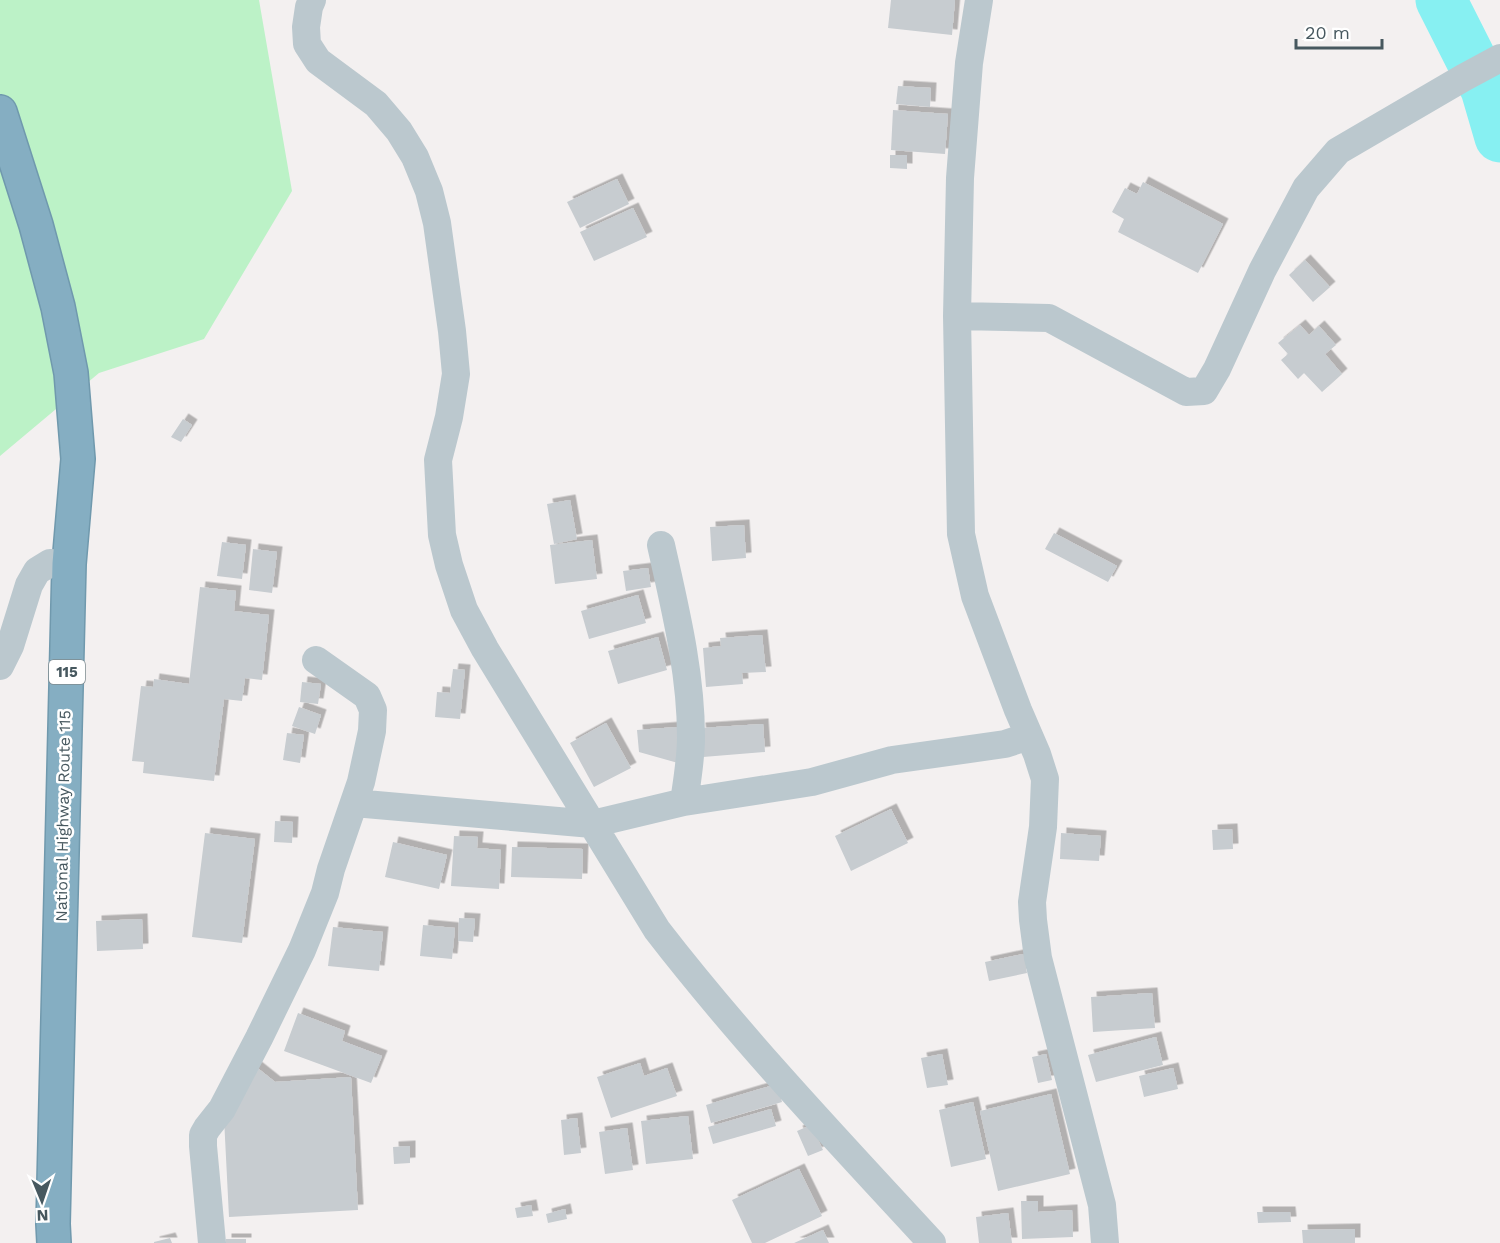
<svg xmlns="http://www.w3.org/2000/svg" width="1500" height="1243" font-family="'Work Sans',sans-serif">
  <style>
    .green { fill: #bcf2c7 }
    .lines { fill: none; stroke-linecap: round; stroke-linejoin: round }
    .river { stroke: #87f0f2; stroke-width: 51 }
    .building { fill: #c7ccd0; filter: url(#shadow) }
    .highway-casing { stroke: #7099ad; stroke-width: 36 }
    .street { stroke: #bbc8ce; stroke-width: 28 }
    .highway { stroke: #85aec2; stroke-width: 33 }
    .labels { text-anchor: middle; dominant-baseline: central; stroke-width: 5; stroke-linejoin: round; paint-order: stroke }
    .shield { fill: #fff; stroke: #7e8a8f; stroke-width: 1.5 }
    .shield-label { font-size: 15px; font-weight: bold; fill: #47585f }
    .street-label { font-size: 16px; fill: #47585f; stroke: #fff }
  </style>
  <defs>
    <filter id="shadow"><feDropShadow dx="5.5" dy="-5.5" stdDeviation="0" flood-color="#0004"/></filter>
  </defs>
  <rect width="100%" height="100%" fill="#f3f0f0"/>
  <!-- green -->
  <path class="green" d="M0,0H259L292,191L204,339L99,373L0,456Z"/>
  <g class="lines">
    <!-- river -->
    <path class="river" d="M1441,0L1486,89L1500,137"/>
  </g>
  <!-- building -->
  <path class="building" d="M891,0H955L952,35L888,28Z
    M898,86L931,88L930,107L896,104Z
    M893,110L948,114L945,154L891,150Z
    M890,155H907V169L890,168Z
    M617,179L629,204L580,228L567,202Z
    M1143,182L1223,224L1198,273L1118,232L1124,219L1112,212L1125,188L1137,194Z
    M633,208L647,237L594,261L580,232Z
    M1305,260L1330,287L1313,302L1289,275Z
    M1300,325L1309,335L1319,326L1336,345L1325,354L1342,374L1322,392L1304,373L1298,379L1281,360L1288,354L1278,343Z
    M183,419L192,425L181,442L171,437Z
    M570,500L577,539L554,544L547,504Z
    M744,525L746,558L712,561L710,527Z
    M1054,533L1117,566L1108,582L1045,549Z
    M592,540L597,579L555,584L550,545Z
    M222,542L246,545L242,579L217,576Z
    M253,549L277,552L272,593L249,590Z
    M648,568L651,587L626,591L623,571Z
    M200,587L236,591L234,611L269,615L262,680L245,678L242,701L224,699L214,781L143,773L144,762L132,761L141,686L153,687L154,679L189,684Z
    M638,595L646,623L589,639L581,611Z
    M762,635L766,672L742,673L743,684L706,687L703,648L721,646L720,638Z
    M658,637L667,670L618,684L608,651Z
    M453,669L465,670L460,719L435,717L437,692L450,693Z
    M302,682L321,684L318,704L300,702Z
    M299,707L321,715L315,734L292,726Z
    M606,723L631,768L594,787L570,743Z
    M763,724L765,752L703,757L700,728Z
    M677,727L678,763L639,752L637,730Z
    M287,733L304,735L300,763L283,760Z
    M891,809L908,843L851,871L835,836Z
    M275,821L293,822L292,843L274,842Z
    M1232,829L1233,849L1213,850L1212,830Z
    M205,833L255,839L242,943L192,937Z
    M1061,833L1101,836L1099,861L1060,859Z
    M454,836L478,837L477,848L501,850L499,889L451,886Z
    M393,842L447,855L439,889L385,877Z
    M512,847L583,849L582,879L511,877Z
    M459,918L475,919L473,942L458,941Z
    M142,919L143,949L97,951L96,921Z
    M423,925L455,928L452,959L420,956Z
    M333,927L383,932L379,971L328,966Z
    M1023,954L1027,973L989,981L985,962Z
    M1152,993L1155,1028L1093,1032L1091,997Z
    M298,1013L345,1031L342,1041L382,1056L371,1083L284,1051Z
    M1156,1037L1163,1065L1096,1082L1088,1055Z
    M942,1054L948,1085L927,1088L921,1058Z
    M1046,1054L1052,1080L1038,1083L1032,1057Z
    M640,1063L644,1076L667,1068L677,1096L611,1118L597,1077Z
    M255,1066L275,1082L351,1077L358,1210L229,1217L224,1118Z
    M1173,1068L1178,1089L1144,1097L1139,1076Z
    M777,1084L782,1102L711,1123L706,1105Z
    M1051,1094L1070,1174L998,1191L980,1111Z
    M973,1102L986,1159L951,1167L939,1110Z
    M771,1109L776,1126L713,1144L708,1127Z
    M688,1116L693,1159L646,1164L641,1121Z
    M577,1118L581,1153L564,1155L561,1120Z
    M811,1125L823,1150L808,1156L797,1131Z
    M627,1128L633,1170L605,1174L599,1132Z
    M410,1146V1163L394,1164L393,1147Z
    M799,1169L822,1216L765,1243H752L732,1200Z
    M1021,1201H1038V1212L1072,1210L1073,1237L1022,1239Z
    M531,1205L533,1216L517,1218L515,1208Z
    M565,1209L567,1219L548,1223L546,1214Z
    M1257,1212H1290L1291,1222L1258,1223Z
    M1008,1213L1012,1243H979L976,1217Z
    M1355,1229V1243H1303L1302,1230Z
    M823,1230L829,1243H794Z
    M170,1238L172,1243H154V1242Z
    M226,1239H246V1243H226Z"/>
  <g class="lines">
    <!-- highway casing -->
    <g class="highway-casing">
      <path id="highway" d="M0,112L36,225L58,307L71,373L78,459L69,564L53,1224L54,1243"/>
    </g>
    <!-- street -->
    <path class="street" d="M312,0L309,7L306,27L307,44L318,61L376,104L399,131L415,157L429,191L437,223L452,331L456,374L449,417L438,460L442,535L449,565L464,610L485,649L657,930C742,1040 838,1141 932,1243
      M979,0L969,63L960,178L957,316L961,534L975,596L1018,710L1037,754L1045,779L1043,827L1032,902L1033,920L1038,958L1102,1205L1105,1243
      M957,316L1049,318L1186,392L1204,391L1217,369L1262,271L1306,188L1338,151L1463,78L1500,58
      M661,545C675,608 691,672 691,737C691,759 687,781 684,802
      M0,666L10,646L29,585L37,571L50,563L69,564
      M354,803L592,824L684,802L812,782L892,760L1005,744L1029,736
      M212,1243L203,1146V1135L207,1128L222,1109L259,1038L302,950L325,893L331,869L361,782L372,731L373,710L367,696L316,660"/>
    <!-- highway -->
    <use href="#highway" class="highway"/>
  </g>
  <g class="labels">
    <!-- shield labels -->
    <rect class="shield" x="49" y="660" width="36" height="24" rx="4.5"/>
    <g class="shield-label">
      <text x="67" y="672">115</text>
    </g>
    <!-- street labels -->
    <g class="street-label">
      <text transform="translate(63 816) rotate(-89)">National Highway Route 115</text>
    </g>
  </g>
  <!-- north arrow -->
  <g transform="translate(42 1201) rotate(178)" stroke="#ffffff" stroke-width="4.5" paint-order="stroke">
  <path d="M0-4.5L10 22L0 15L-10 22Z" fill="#47585f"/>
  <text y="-9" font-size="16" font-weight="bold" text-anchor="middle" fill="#47585f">N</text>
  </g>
  <!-- scale -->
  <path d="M1296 39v9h86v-9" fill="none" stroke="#47585f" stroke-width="3"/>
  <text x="1305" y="39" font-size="18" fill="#47585f" stroke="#ffffff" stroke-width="4.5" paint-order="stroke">20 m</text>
</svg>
